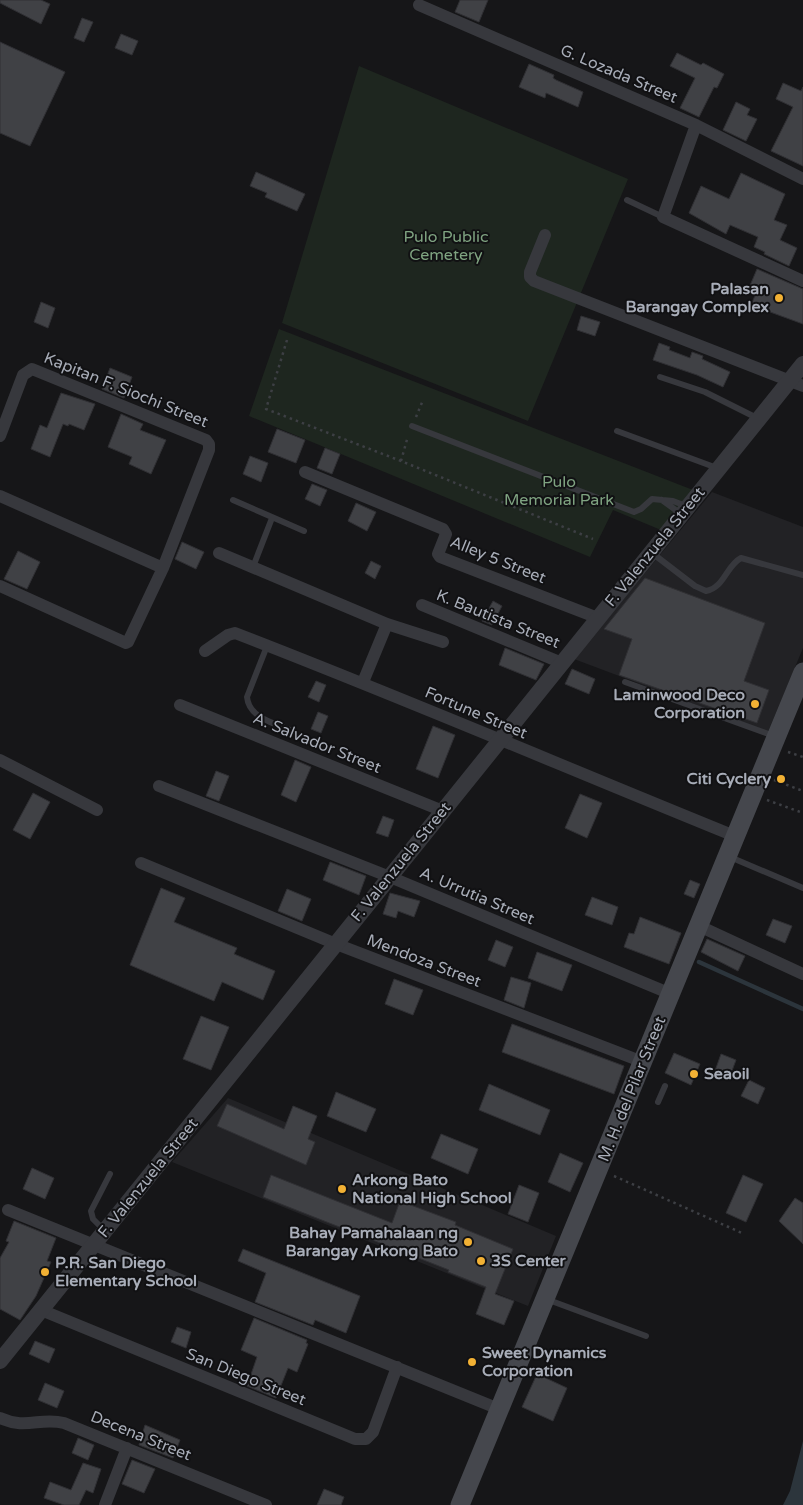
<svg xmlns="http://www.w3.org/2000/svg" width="803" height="1505" font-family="'Varela Round',sans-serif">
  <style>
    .built { fill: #222225 }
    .green { fill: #1e261f }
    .water { fill: #2c353c }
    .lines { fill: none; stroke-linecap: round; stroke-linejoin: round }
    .stream { stroke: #2c353c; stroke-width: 4.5 }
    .building { fill: #404145; stroke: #303034 }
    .path { stroke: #3d3f44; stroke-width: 2.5; stroke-dasharray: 2.5 4; stroke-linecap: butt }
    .service { stroke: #37383d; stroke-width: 6 }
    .minor { stroke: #37383d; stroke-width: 12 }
    .tertiary { stroke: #37383d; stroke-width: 16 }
    .secondary { stroke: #45474d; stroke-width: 19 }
    .poi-dot { fill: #f2b134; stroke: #111113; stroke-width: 2 }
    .labels { text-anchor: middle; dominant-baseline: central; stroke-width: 4; stroke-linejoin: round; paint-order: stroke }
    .street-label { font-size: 16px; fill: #a8adb8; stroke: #111113 }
    .park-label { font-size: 16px; fill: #7fa381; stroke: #111113 }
    .poi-label { font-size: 16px; font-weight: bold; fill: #a8adb8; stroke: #111113; text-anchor: start }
  </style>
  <rect width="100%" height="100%" fill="#161618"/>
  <!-- built -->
  <path class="built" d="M712,492L803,527V648L768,732L574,659Z
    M228,1098L556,1236L528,1306L172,1162Z"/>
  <!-- green -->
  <path class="green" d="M359,66L628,179L528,421L282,323Z
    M279,329L693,490L661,530L613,510L590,557L249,416Z"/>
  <!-- water -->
  <path class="water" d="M803,1441V1505H783L790,1491Z"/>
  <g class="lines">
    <!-- stream -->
    <path class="stream" d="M699,962L803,1009"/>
  </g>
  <!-- building -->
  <path class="building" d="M0,0H41L50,4L41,24L0,3Z
    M460,0H488L479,22L455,12Z
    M82,18L93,22L84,42L74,38Z
    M121,34L138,41L132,55L115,48Z
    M0,42L65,72L30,146L0,133Z
    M677,53L701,65L703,63L724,74L717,88L714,87L699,117L680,108L695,78L670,66Z
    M529,64L554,75L553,78L556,80L583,92L578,107L546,93L545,98L519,87Z
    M783,83L801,91L803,87V166L771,151L793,107L776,99Z
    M736,102L750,109L747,115L757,119L746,141L723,130Z
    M256,172L305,194L297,211L265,197L267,193L250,186Z
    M741,173L785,194L774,220L787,225L780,240L797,248L789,266L764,254L765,252L754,247L758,237L730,225L726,234L689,213L701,186L729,199Z
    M757,269L803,289V324L751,305L757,291L749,288Z
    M41,302L55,308L48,328L34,322Z
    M581,316L600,322L595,336L577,330Z
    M659,343L670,347L669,350L690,358L692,352L703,356L702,359L730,372L723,387L697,375L653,360Z
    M110,368L132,377L124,398L102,389Z
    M61,393L95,404L84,430L69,424L68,426L63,424L50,457L31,449L40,425L47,428Z
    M121,414L143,424L140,430L166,440L151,474L129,464L132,457L108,447Z
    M277,429L305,440L296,463L268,452Z
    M325,448L340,454L332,474L317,468Z
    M250,456L268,463L261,482L243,474Z
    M312,484L327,490L320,506L305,499Z
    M356,503L376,512L367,531L348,521Z
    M182,542L204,552L196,569L175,559Z
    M18,551L40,562L27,589L4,579Z
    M371,561L381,566L375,579L365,573Z
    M645,578L765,623L744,681L769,690L757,723L619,675L632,639L604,629Z
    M493,601L502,606L492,625L482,621Z
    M505,648L544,664L536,680L499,665Z
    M572,669L595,679L589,694L565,684Z
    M316,681L326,685L319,702L308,697Z
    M318,712L328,716L321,733L311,729Z
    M433,726L455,735L438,778L416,769Z
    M295,760L311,767L296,802L281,795Z
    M216,771L229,776L219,801L206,796Z
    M33,793L50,802L30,839L13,830Z
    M580,794L602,803L587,838L565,828Z
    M383,816L394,820L388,837L376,833Z
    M330,862L366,876L359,895L323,880Z
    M690,880L700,884L694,898L684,894Z
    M161,888L185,898L174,922L237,948L234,954L275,971L263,1000L222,982L214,1001L130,965Z
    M287,889L311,899L302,921L278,911Z
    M390,893L420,901L414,917L398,911L396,918L383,914Z
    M592,897L618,907L612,925L585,915Z
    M640,917L681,933L669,964L624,947L629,933L634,934Z
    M773,919L792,926L785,943L766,935Z
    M707,939L745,956L738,971L701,952Z
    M496,940L513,947L505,967L488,960Z
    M537,952L572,965L562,991L528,978Z
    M511,977L531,983L524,1008L504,1000Z
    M394,979L423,990L413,1015L385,1004Z
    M201,1016L229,1027L211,1070L183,1059Z
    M512,1024L624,1066L614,1094L502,1052Z
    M674,1053L700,1064L691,1085L665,1073Z
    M721,1054L736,1060L730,1076L715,1071Z
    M749,1080L765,1088L758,1104L741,1096Z
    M489,1084L550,1110L540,1135L479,1110Z
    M336,1092L376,1109L366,1132L327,1116Z
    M227,1104L284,1129L293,1106L317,1116L308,1139L315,1142L306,1165L217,1126Z
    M441,1134L478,1149L468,1174L431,1158Z
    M560,1153L583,1163L570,1192L548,1182Z
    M32,1168L54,1178L45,1199L23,1189Z
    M271,1175L392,1223L400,1201L456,1222L455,1225L513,1249L495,1294L514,1301L504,1325L476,1314L486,1287L448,1272L449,1270L263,1197Z
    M743,1175L763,1184L746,1222L726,1213Z
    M519,1185L539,1193L528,1222L508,1214Z
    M795,1198L803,1203V1244L779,1221Z
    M14,1221L56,1238L47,1261L51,1262L36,1296L20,1320L0,1309V1258L9,1242L6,1241Z
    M243,1249L360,1296L346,1333L315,1320L313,1325L255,1302L266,1273L238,1261Z
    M254,1318L307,1340L306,1343L308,1344L297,1372L288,1368L276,1398L247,1386L257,1357L241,1350Z
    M177,1327L191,1332L186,1348L171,1342Z
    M35,1341L55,1349L49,1363L29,1354Z
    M537,1374L567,1388L553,1421L522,1407Z
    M45,1383L64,1391L57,1408L38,1400Z
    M145,1425L180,1440L173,1458L139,1445Z
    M78,1438L94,1445L88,1460L72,1453Z
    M132,1460L155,1469L144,1493L122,1484Z
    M83,1463L101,1469L93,1493L86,1490L79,1505H64L44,1498L50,1482L71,1490Z
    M324,1489L344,1497L341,1505H317Z"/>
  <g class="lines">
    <!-- path -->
    <path class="path" d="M287,340L266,409L401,461L593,539
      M416,417L423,400
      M401,461L408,436
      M788,752L803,757
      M774,780L803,791
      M767,800L803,813
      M614,1176L742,1233"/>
    <!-- service -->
    <path class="service" d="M627,200L663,217
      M660,377L705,392L757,418
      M412,426L634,512L641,509L652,499L673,501L686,506
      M617,431L717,468
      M233,500L304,531
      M662,500L681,514
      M652,553L695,586L706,591C724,588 726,566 741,558L803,575
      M253,567L272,518
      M267,646L247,697C249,718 274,723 290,730
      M625,682L774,736
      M730,857L803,888
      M658,1102L665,1086
      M104,1230L93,1219L91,1211L110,1174
      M546,1299L646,1336"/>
    <!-- minor -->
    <path class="minor" d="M419,5L696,125L803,179
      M696,125L663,217L803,281
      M545,235L530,272V277L534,281L803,386
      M0,436L23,375L32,369L206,440L209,444V450L163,568L128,642L126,643L0,586
      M305,472L443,529L446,534L438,554L440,557L598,618
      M0,496L163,568
      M219,553L387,624L443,642
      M422,605L562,663
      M205,651L228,635L235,633C404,698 569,769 737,837
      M363,682L387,624
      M180,705L443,811
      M0,760L97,810
      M159,786L390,877L671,994
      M141,863L336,944L643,1062
      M699,926L803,974
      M8,1210L499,1409
      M41,1310L355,1439H366L373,1432L397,1367
      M0,1418C26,1430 40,1417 64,1423L266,1505
      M105,1505L127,1448"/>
    <!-- tertiary -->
    <path class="tertiary" d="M0,1361L803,364"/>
    <!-- secondary -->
    <path class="secondary" d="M460,1505L803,672"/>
  </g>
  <!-- markers -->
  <g class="poi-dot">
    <circle cx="779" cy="298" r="5"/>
    <circle cx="755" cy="704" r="5"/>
    <circle cx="781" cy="779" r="5"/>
    <circle cx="694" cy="1074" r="5"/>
    <circle cx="342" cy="1189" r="5"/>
    <circle cx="468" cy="1242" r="5"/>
    <circle cx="481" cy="1261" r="5"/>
    <circle cx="45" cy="1272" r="5"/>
    <circle cx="472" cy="1362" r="5"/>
  </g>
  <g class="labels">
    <!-- street labels -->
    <g class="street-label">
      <text transform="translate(619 74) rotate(23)">G. Lozada Street</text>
      <text transform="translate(126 390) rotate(22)">Kapitan F. Siochi Street</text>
      <text transform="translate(655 547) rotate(-51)">F. Valenzuela Street</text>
      <text transform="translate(498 560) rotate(22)">Alley 5 Street</text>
      <text transform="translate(498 619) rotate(22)">K. Bautista Street</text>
      <text transform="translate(476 713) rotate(23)">Fortune Street</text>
      <text transform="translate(317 743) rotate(22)">A. Salvador Street</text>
      <text transform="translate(401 862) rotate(-51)">F. Valenzuela Street</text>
      <text transform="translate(477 896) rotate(23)">A. Urrutia Street</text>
      <text transform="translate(424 961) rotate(21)">Mendoza Street</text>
      <text transform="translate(632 1089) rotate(-68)">M. H. del Pilar Street</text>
      <text transform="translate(148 1178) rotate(-51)">F. Valenzuela Street</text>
      <text transform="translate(246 1377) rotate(22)">San Diego Street</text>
      <text transform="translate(141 1436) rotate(22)">Decena Street</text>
    </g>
    <!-- park labels -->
    <g class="park-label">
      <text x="446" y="237">Pulo Public<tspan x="446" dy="18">Cemetery</tspan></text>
      <text x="559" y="482">Pulo<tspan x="559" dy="18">Memorial Park</tspan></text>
    </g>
    <!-- poi labels -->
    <g class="poi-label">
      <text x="769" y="289" text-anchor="end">Palasan<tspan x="769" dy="18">Barangay Complex</tspan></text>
      <text x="745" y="695" text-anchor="end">Laminwood Deco<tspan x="745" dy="18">Corporation</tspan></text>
      <text x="771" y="779" text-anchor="end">Citi Cyclery</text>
      <text x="704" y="1074">Seaoil</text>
      <text x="352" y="1180">Arkong Bato<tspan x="352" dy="18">National High School</tspan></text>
      <text x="458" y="1233" text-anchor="end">Bahay Pamahalaan ng<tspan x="458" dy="18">Barangay Arkong Bato</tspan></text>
      <text x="491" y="1261">3S Center</text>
      <text x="55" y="1263">P.R. San Diego<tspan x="55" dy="18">Elementary School</tspan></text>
      <text x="482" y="1353">Sweet Dynamics<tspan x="482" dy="18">Corporation</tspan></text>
    </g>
  </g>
</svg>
